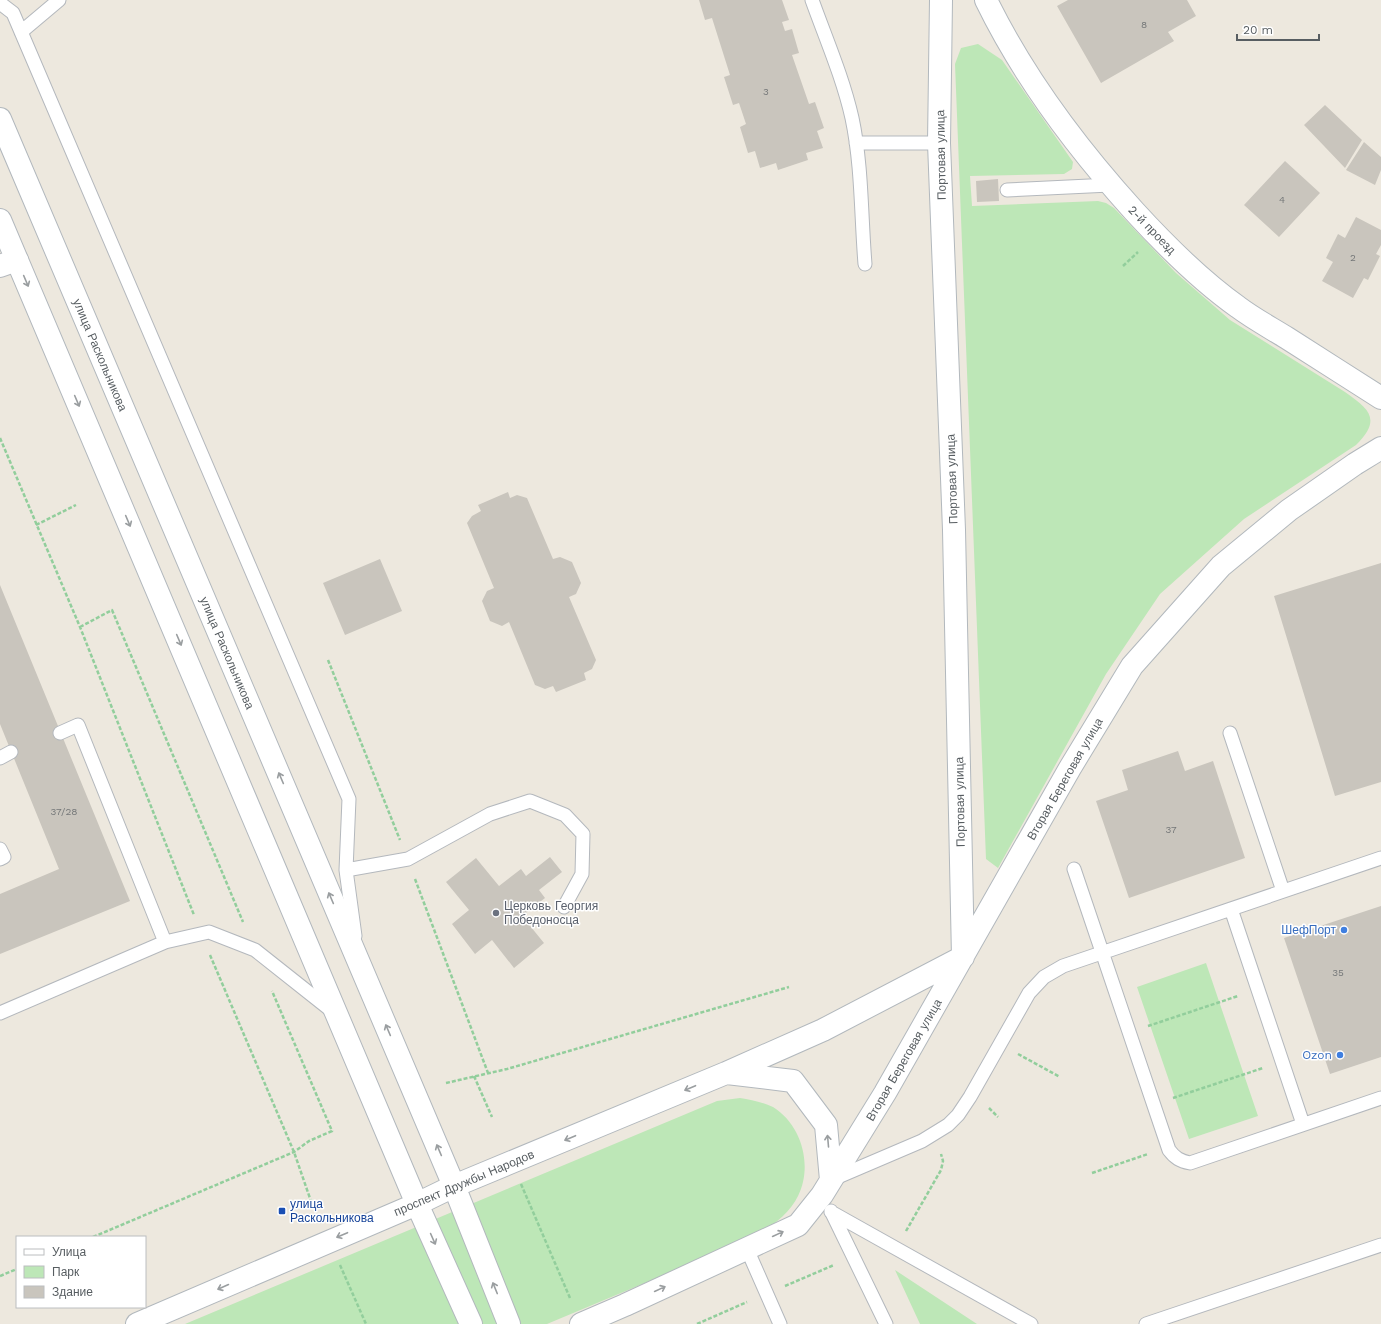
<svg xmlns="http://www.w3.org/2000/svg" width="1381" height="1324" font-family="'Work Sans',sans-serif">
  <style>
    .green { fill: #bde7b7 }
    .building { fill: #c9c5bd }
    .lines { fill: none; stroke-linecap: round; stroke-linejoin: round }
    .lane-casing { stroke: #b4b8bd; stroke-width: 15 }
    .street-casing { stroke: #b4b8bd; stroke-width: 24 }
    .secondary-casing { stroke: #b2b8bd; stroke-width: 24 }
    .path { stroke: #92ce9c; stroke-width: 2.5; stroke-dasharray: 4 2; stroke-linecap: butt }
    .lane { stroke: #fff; stroke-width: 13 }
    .street { stroke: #fff; stroke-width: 22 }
    .secondary { stroke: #fff; stroke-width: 22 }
    .oneway { stroke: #9a9ea0 }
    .worship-dot { fill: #6b7280; stroke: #fff; stroke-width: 1.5 }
    .shop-dot { fill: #3f7fe0; stroke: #fff; stroke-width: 1.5 }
    .transit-dot { fill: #1a4fb4; stroke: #fff; stroke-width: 1.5 }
    .labels { text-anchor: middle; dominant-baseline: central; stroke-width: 3; stroke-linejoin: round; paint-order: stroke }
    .number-label { font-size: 10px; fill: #747778 }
    .street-label { font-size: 12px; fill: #575d61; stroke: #fff }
    .worship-label { font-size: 12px; fill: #5b616d; stroke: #fff; text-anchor: start }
    .shop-label { font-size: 12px; fill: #366cbe; stroke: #fff; text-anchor: end }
    .transit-label { font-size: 12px; fill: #164399; stroke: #fff; text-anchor: start }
  </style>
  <rect width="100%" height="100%" fill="#ede8de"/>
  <!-- green -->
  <path class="green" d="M978,44L1002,60L1073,162L1072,169L1064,174L970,176L972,206L1098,201L1106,203L1114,208L1176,273L1230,320L1345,392C1371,410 1381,420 1356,445L1244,519L1160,594L1106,674L998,868L986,859L955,64L961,48Z
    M1206,963L1258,1116L1189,1139L1137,987Z
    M740,1098C751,1100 763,1102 773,1107C802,1125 813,1166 798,1196C790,1213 772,1226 757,1236L547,1324H185L717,1101Z
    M895,1270L977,1324H920Z"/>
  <!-- building -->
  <path class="building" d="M699,0H782L789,20L782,22L785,31L792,29L799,53L792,55L809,104L815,102L824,128L817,131L823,148L806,153L808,160L778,170L776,163L760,168L755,151L748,153L740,127L746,124L739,103L733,105L724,77L730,75L712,18L705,20Z
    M1068,0H1187L1196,16L1168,32L1174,41L1101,83L1057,6Z
    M1325,105L1362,140L1345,168L1304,125Z
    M1364,142L1381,157V170L1375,185L1346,170Z
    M1285,161L1320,193L1279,237L1244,205Z
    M998,179L999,201L977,202L976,181Z
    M1356,217L1381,230V245L1376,254L1380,256L1368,280L1364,278L1353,298L1322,281L1333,262L1326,258L1338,234L1345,238Z
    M508,492L510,498L517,495L527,498L553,559L560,557L572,562L581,583L576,594L569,597L596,660L592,669L584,673L586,680L556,692L553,686L545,689L535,685L509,622L502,626L490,621L482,601L487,591L494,588L467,523L472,516L481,511L478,505Z
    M380,559L402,611L345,635L323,583Z
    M1381,563V782L1335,796L1274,596Z
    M0,585L130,901L0,954V894L59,869L0,724Z
    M1178,751L1185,771L1213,761L1245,858L1129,898L1096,801L1128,790L1122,770Z
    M550,857L562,872L539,890L545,898L522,916L544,943L514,968L492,940L475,954L452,924L469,910L446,882L476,858L499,886L521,869L526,876Z
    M1381,906V1057L1330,1074L1284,938Z"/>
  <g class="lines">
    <!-- lane casing -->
    <g class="lane-casing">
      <path id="lane" d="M812,0C826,39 843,78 852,118C862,165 861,216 865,264
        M0,3L13,13L349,799L346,870L355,936
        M21,32L59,0
        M856,143H939
        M1007,190L1110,185
        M1230,733L1283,891
        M0,758L11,752
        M0,849L4,857L0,859
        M1074,869L1169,1150C1175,1158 1180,1161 1190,1163L1381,1098
        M346,870L408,859L490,814L530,801L565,815L583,834L582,874L564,907
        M1231,909L1303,1124
        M165,942L209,932L255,950L332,1011
        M0,1013L165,942L78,725L60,733
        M833,1179L922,1141L948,1125L958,1115L970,1097L1029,993L1044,977L1063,966L1381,858
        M831,1211L886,1324
        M831,1212L1031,1324
        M747,1249L780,1324
        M1146,1324L1381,1245"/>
    </g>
    <!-- street casing -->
    <g class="street-casing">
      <path id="street" d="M0,266L17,260"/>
    </g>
    <!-- secondary casing -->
    <g class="secondary-casing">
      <path id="secondary" d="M986,0C1024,78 1076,147 1134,211C1166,246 1200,280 1238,307C1254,319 1271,328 1287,338C1318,358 1350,378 1381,398
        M0,119L454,1186L509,1324
        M0,220L417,1204L471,1324
        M727,1073L793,1081L826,1125L831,1180
        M137,1324L417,1204L454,1186L726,1073L823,1030L963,957L954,530L939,143L941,0
        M581,1324L625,1305L798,1225L822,1195L885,1093L1070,768L1132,666L1221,566L1289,510L1355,464L1381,448"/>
    </g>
    <!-- path -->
    <path class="path" d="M1123,266L1138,252
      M0,438L80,627L194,915
      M36,525L76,505
      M80,627L112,610L243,922
      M328,660L400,840
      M415,879L488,1073
      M210,955L294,1152L313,1207
      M1148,1026L1238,996
      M1018,1054L1060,1077
      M474,1076L492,1117
      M446,1083L507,1069L789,987
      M1173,1098L1263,1068
      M989,1108L998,1117
      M1092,1173L1148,1154
      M521,1184L570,1298
      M906,1231L941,1170L943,1161L941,1154
      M93,1237L294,1152L309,1141L332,1131L272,991
      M340,1265L366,1324
      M0,1276L17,1269
      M785,1286L834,1265
      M697,1324L747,1302"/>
    <!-- lane -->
    <use href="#lane" class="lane"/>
    <!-- street -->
    <use href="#street" class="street"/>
    <!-- secondary -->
    <use href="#secondary" class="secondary"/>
  </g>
  <!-- one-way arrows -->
  <defs><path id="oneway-shaft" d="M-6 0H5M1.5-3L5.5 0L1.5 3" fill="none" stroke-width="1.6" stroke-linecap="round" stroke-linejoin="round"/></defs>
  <g class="oneway">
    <use href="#oneway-shaft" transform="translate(26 281) rotate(67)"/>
    <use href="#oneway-shaft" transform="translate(77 401) rotate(67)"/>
    <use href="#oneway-shaft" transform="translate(128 521) rotate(67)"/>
    <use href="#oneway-shaft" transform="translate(179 640) rotate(67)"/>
    <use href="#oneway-shaft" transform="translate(281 778) rotate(-113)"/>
    <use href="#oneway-shaft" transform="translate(331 898) rotate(-113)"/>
    <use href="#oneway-shaft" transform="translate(388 1030) rotate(-113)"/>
    <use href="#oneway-shaft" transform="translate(690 1088) rotate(157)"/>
    <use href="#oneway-shaft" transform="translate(570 1138) rotate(157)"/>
    <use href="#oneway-shaft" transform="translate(828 1141) rotate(-95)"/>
    <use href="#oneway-shaft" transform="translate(439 1150) rotate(-113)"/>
    <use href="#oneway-shaft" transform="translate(778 1234) rotate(-25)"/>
    <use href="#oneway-shaft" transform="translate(342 1235) rotate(157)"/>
    <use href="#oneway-shaft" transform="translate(433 1239) rotate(66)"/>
    <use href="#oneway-shaft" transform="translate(223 1287) rotate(156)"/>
    <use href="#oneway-shaft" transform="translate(495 1288) rotate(-112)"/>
    <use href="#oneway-shaft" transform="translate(660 1289) rotate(-25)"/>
  </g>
  <!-- markers -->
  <circle class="worship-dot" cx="496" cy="913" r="4"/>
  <g class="shop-dot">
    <circle cx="1344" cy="930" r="4"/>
    <circle cx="1340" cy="1055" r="4"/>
  </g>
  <rect class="transit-dot" x="278" y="1207" width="8" height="8" rx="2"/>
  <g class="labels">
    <!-- number labels -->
    <g class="number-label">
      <text x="1144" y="24">8</text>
      <text x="766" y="91">3</text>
      <text x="1282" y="199">4</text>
      <text x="1353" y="257">2</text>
      <text x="64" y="811">37/28</text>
      <text x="1171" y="829">37</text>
      <text x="1338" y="972">35</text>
    </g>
    <!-- street labels -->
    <g class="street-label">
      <text transform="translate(941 155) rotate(-91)">Портовая улица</text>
      <text transform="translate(1152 230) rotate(46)">2-й проезд</text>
      <text transform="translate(100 355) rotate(67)">улица Раскольникова</text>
      <text transform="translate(952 479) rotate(-92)">Портовая улица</text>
      <text transform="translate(227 653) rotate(67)">улица Раскольникова</text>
      <text transform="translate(1065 779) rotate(-60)">Вторая Береговая улица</text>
      <text transform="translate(960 802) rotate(-91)">Портовая улица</text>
      <text transform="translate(904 1060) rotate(-60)">Вторая Береговая улица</text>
      <text transform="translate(464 1183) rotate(-23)">проспект Дружбы Народов</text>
    </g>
    <!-- worship labels -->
    <g class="worship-label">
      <text x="504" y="906">Церковь Георгия<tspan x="504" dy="14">Победоносца</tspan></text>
    </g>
    <!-- shop labels -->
    <g class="shop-label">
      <text x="1336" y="930">ШефПорт</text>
      <text x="1332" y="1055">Ozon</text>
    </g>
    <!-- transit labels -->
    <g class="transit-label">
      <text x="290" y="1204">улица<tspan x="290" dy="14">Раскольникова</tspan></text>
    </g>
  </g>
  <!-- legend -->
  <rect x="16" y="1236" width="130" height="72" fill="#ffffff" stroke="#bcbec0"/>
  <rect x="24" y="1249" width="20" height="6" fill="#ffffff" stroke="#bcbec0"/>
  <text x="52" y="1256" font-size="12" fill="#575d61">Улица</text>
  <rect x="24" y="1266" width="20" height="12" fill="#bde7b7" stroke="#bcbec0"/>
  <text x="52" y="1276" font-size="12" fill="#575d61">Парк</text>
  <rect x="24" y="1286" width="20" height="12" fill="#c9c5bd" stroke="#bcbec0"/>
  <text x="52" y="1296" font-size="12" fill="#575d61">Здание</text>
  <!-- scale -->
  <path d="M1237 34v6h82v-6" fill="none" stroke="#575d61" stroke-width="2"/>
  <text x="1243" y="34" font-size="12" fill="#575d61" stroke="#ffffff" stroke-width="3" paint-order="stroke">20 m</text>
</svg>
